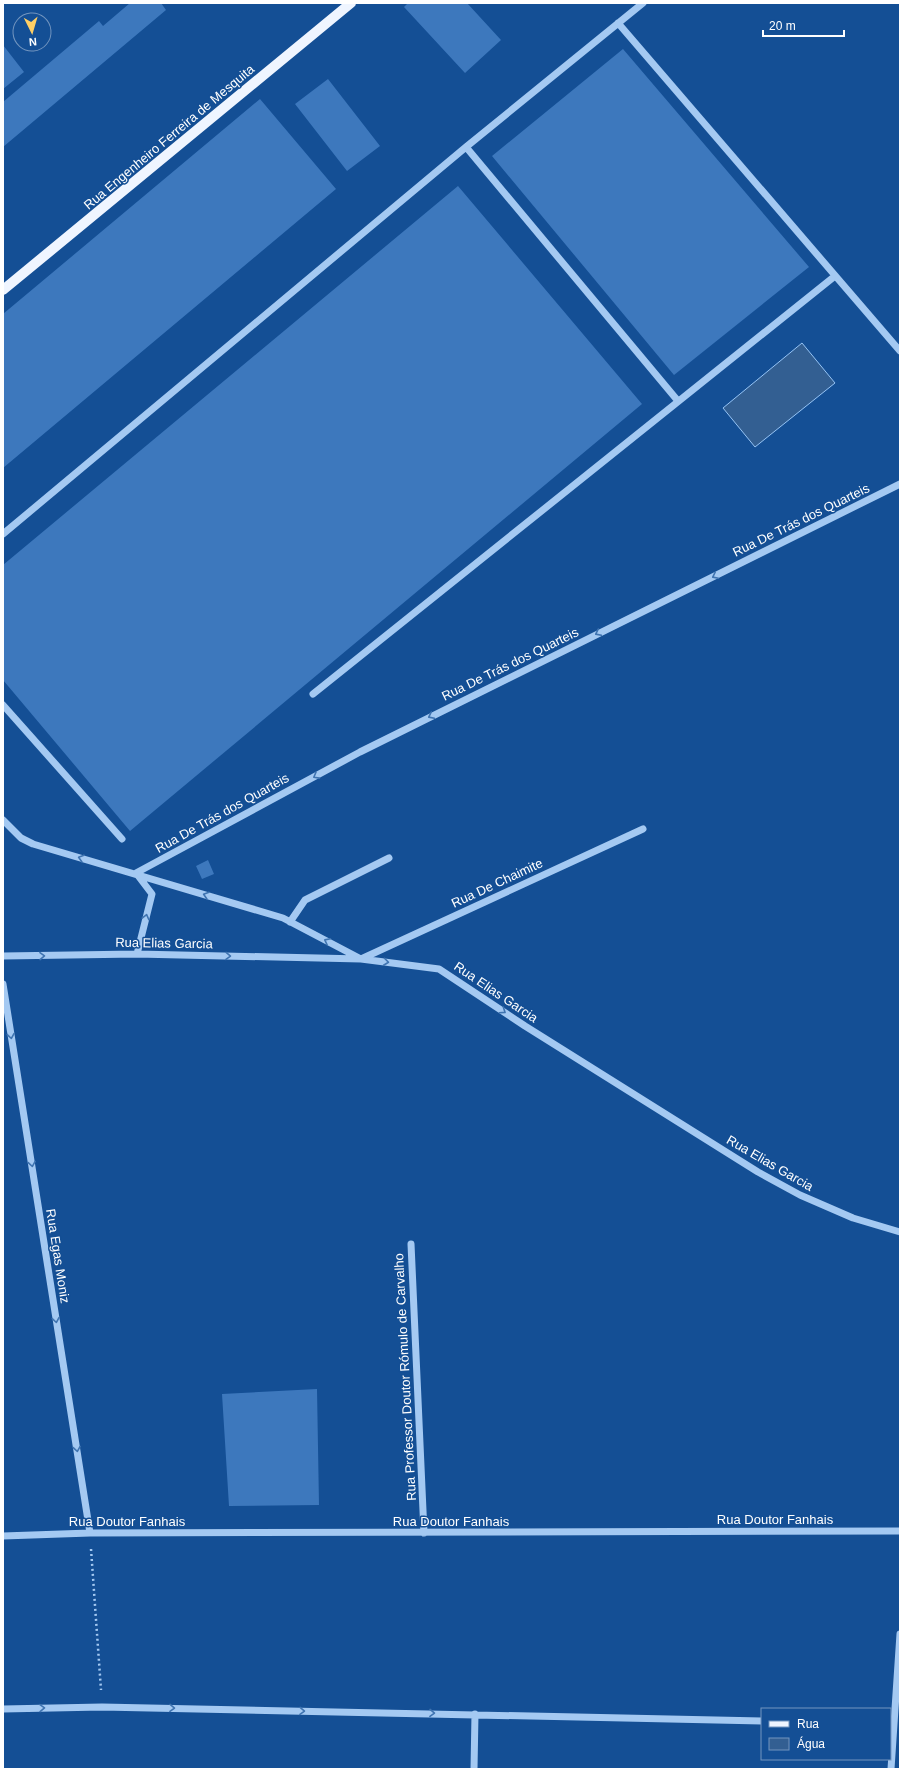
<svg xmlns="http://www.w3.org/2000/svg" width="903" height="1772" font-family="Helvetica,sans-serif">
  <style>
    .water { fill: #335f92; stroke: #96c4f5 }
    .building { fill: #3d78bd }
    .lines { fill: none; stroke-linecap: round; stroke-linejoin: round }
    .path { stroke: #a4c9f2; stroke-width: 2.5; stroke-dasharray: 2 3; stroke-linecap: butt }
    .minor { stroke: #a4c9f2; stroke-width: 7 }
    .major { stroke: #eff5ff; stroke-width: 10 }
    .oneway { stroke: #3f74b1 }
    .labels { text-anchor: middle; dominant-baseline: central; stroke-width: 3; stroke-linejoin: round; paint-order: stroke }
    .street-label { font-size: 13px; fill: #fff; stroke: #144f95 }
  </style>
  <rect width="100%" height="100%" fill="#144f95"/>
  <!-- water -->
  <path class="water" d="M802,343L835,383L755,447L723,408Z"/>
  <!-- building -->
  <path class="building" d="M130,3H161L166,10L3,147V102L99,21L103,26Z
    M408,3H467L501,40L465,73L404,7Z
    M3,45L24,72L3,89Z
    M623,49L809,267L674,375L492,156Z
    M328,79L380,146L347,171L295,104Z
    M260,99L336,189L3,468V314Z
    M458,186L642,404L130,831L3,680V565Z
    M208,860L214,874L202,879L196,866Z
    M317,1389L319,1505L229,1506L222,1394Z"/>
  <g class="lines">
    <!-- path -->
    <path class="path" d="M91,1549L101,1690"/>
    <!-- minor -->
    <path class="minor" d="M618,23L900,351
      M466,147L678,401
      M3,534L466,147L643,3
      M313,694L835,276
      M3,705L122,839
      M3,820L21,838L33,844L283,918L361,959L643,829
      M290,922L305,900L389,858
      M137,954L152,894L136,873L360,752L900,484
      M3,956L137,954L361,959L439,969L525,1026L758,1172L800,1195L853,1218L900,1232
      M3,984L90,1533
      M411,1244L424,1533
      M3,1536L90,1533L900,1531
      M3,1709L102,1707L762,1721
      M474,1769L475,1714
      M891,1769L900,1634"/>
    <!-- major -->
    <path class="major" d="M3,290L351,3"/>
  </g>
  <!-- one-way arrows -->
  <defs><path id="oneway-chevron" d="M-2-3.5L2.5 0L-2 3.5" fill="none" stroke-width="1.6" stroke-linecap="round" stroke-linejoin="round"/></defs>
  <g class="oneway">
    <use href="#oneway-chevron" transform="translate(715 576) rotate(154)"/>
    <use href="#oneway-chevron" transform="translate(598 633) rotate(154)"/>
    <use href="#oneway-chevron" transform="translate(431 716) rotate(154)"/>
    <use href="#oneway-chevron" transform="translate(316 776) rotate(151)"/>
    <use href="#oneway-chevron" transform="translate(81 858) rotate(-164)"/>
    <use href="#oneway-chevron" transform="translate(206 895) rotate(-163)"/>
    <use href="#oneway-chevron" transform="translate(146 917) rotate(-76)"/>
    <use href="#oneway-chevron" transform="translate(327 941) rotate(-153)"/>
    <use href="#oneway-chevron" transform="translate(42 956) rotate(-1)"/>
    <use href="#oneway-chevron" transform="translate(228 956) rotate(1)"/>
    <use href="#oneway-chevron" transform="translate(386 962) rotate(7)"/>
    <use href="#oneway-chevron" transform="translate(503 1011) rotate(34)"/>
    <use href="#oneway-chevron" transform="translate(11 1036) rotate(81)"/>
    <use href="#oneway-chevron" transform="translate(32 1164) rotate(81)"/>
    <use href="#oneway-chevron" transform="translate(56 1320) rotate(81)"/>
    <use href="#oneway-chevron" transform="translate(77 1449) rotate(81)"/>
    <use href="#oneway-chevron" transform="translate(42 1708) rotate(-1)"/>
    <use href="#oneway-chevron" transform="translate(172 1708) rotate(1)"/>
    <use href="#oneway-chevron" transform="translate(302 1711) rotate(1)"/>
    <use href="#oneway-chevron" transform="translate(432 1713) rotate(1)"/>
  </g>
  <g class="labels">
    <!-- street labels -->
    <g class="street-label">
      <text transform="translate(169 137) rotate(-40)">Rua Engenheiro Ferreira de Mesquita</text>
      <text transform="translate(801 520) rotate(-26)">Rua De Trás dos Quarteis</text>
      <text transform="translate(510 664) rotate(-26)">Rua De Trás dos Quarteis</text>
      <text transform="translate(222 813) rotate(-29)">Rua De Trás dos Quarteis</text>
      <text transform="translate(497 883) rotate(-25)">Rua De Chaimite</text>
      <text transform="translate(164 943) rotate(1)">Rua Elias Garcia</text>
      <text transform="translate(496 992) rotate(34)">Rua Elias Garcia</text>
      <text transform="translate(770 1163) rotate(30)">Rua Elias Garcia</text>
      <text transform="translate(58 1256) rotate(81)">Rua Egas Moniz</text>
      <text transform="translate(405 1377) rotate(-93)">Rua Professor Doutor Rómulo de Carvalho</text>
      <text x="775" y="1519">Rua Doutor Fanhais</text>
      <text x="127" y="1521">Rua Doutor Fanhais</text>
      <text x="451" y="1521">Rua Doutor Fanhais</text>
    </g>
  </g>
  <!-- border -->
  <rect width="903" height="1772" fill="none" stroke="#ffffff" stroke-width="8"/>
  <!-- legend -->
  <rect x="761" y="1708" width="130" height="52" fill="#144f95" stroke="#7295bf"/>
  <rect x="769" y="1721" width="20" height="6" fill="#eff5ff" stroke="#7295bf"/>
  <text x="797" y="1728" font-size="12" fill="#ffffff">Rua</text>
  <rect x="769" y="1738" width="20" height="12" fill="#335f92" stroke="#7295bf"/>
  <text x="797" y="1748" font-size="12" fill="#ffffff">Água</text>
  <!-- north arrow -->
  <g transform="translate(32 32) rotate(175)"><circle r="19" fill="#144f95" stroke="#7295bf"/>
  <path d="M0-3L7 15L0 10L-7 15Z" fill="#ffcf65"/>
  <text y="-6" font-size="11" font-weight="bold" text-anchor="middle" fill="#ffffff">N</text>
  </g>
  <!-- scale -->
  <path d="M763 30v6h81v-6" fill="none" stroke="#ffffff" stroke-width="2"/>
  <text x="769" y="30" font-size="12" fill="#ffffff" stroke="#144f95" stroke-width="3" paint-order="stroke">20 m</text>
</svg>
